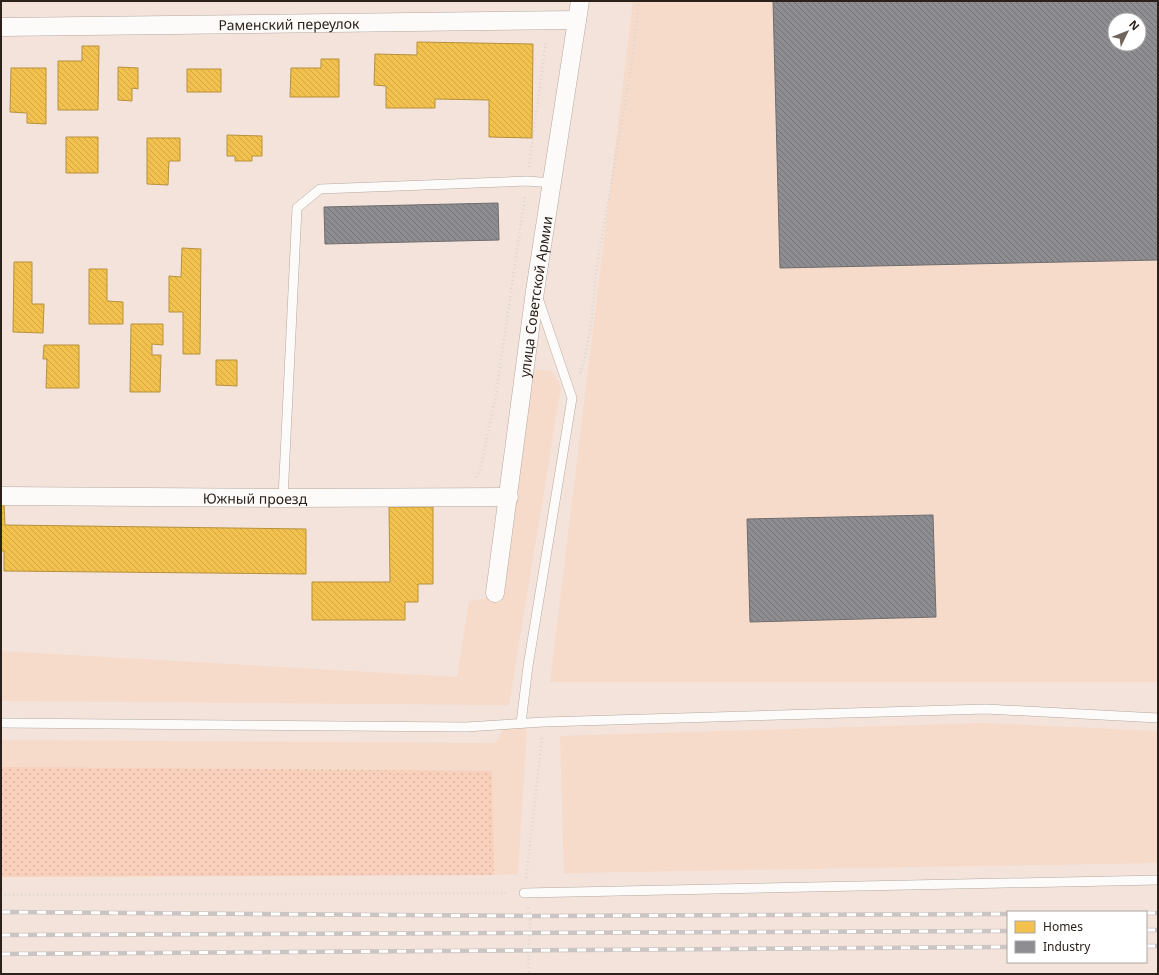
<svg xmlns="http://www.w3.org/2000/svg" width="1159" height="975" font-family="'Noto Sans',sans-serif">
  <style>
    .built { fill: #f6daca; fill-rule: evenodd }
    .park { fill: url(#park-dots) }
    .homes { fill: url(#homes-back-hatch); stroke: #b6913e }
    .industry { fill: url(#industry-back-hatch); stroke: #706d6e; fill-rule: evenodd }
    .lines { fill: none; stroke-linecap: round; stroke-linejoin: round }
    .lane-casing { stroke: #b4a8a0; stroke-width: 10 }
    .street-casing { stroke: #b4a8a0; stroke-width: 19 }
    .path { stroke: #dbd6d4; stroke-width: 2.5; stroke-dasharray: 1 3; stroke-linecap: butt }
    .lane { stroke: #fdfbf9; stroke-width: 9 }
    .street { stroke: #fdfbf9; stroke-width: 18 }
    .rail-casing { stroke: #cac5c3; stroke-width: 4.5 }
    .rail { stroke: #fff; stroke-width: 3; stroke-dasharray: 9; stroke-linecap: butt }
    .labels { text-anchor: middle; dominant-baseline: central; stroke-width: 4; stroke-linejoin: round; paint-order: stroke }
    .street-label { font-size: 14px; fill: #2b211a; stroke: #fff }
  </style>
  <defs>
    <pattern id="park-dots" width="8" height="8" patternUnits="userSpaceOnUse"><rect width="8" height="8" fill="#f8d0bb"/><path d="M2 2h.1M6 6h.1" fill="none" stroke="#d5b2a0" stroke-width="1.8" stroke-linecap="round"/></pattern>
    <pattern id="homes-back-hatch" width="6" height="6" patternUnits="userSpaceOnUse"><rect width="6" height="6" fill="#f2c14e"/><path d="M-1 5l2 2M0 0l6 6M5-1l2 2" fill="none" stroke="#d0a644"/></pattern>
    <pattern id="industry-back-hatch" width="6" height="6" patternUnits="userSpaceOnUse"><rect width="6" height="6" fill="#8d8d92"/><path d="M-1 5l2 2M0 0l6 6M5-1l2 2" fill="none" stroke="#737376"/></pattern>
  </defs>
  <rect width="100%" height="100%" fill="#f4e3da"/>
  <!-- built -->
  <path class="built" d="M633,1H1158V682H550ZM1115,20H1139V44H1115Z
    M533,369L552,371L561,387L509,705L1,701V651L457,677L469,601L498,596Z
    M984,723L1158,731V863L564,873L560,736Z
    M504,728H527L518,874L494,875L492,771L1,768V740L496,743Z"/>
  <!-- park -->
  <path class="park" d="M1,767L492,771L494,875L1,877Z"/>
  <!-- homes -->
  <path class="homes" d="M417,42L533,44L532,138L489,137V100L435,99V108H386V86L374,85L375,54L417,55Z
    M82,46H99L98,110H58V61H82Z
    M321,59H339V97H290L291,68H321Z
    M118,67L138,68V89L132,88V101L118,100Z
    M11,68H46V124L27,123V113L10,112Z
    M187,69H221V92H187Z
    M227,135L262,136V156H252V161H235V156H227Z
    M66,137H98V173H66Z
    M147,138H180V161H169L168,185L147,184Z
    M182,248L201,249L200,354H183V312H169V276L181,277Z
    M14,262H32V304H44L43,333L13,332Z
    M89,269H107V301L123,302V324H89Z
    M131,324H163V345L152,344V355H161L160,392H130Z
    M44,345H79V388H46L47,359H43Z
    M216,360H237V386L216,385Z
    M1,503H4L5,525L306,529V574L4,571V551H1Z
    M389,507H433V584H418V602H405V620H312V582H390Z"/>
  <!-- industry -->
  <path class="industry" d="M773,1H1158V260L780,268ZM1115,20H1139V44H1115Z
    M498,203L499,240L325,244L324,207Z
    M933,515L936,617L750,622L747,519Z"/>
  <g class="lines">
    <!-- lane casing -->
    <g class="lane-casing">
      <path id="lane" d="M283,498L297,208L320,189L527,181L552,183
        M1,723L466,727L544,722L986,709L1158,718
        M521,723L528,666L572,398L538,298
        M524,893L1158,880"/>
    </g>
    <!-- street casing -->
    <g class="street-casing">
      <g id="street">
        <path id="s1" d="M1,27L577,20"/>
        <path id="s2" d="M1,496L283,498L509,497"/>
        <path id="s3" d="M495,593L535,291L580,1"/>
      </g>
    </g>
    <!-- path -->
    <path class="path" d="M529,167L546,41
      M580,373C591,341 593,305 596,272L631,68L639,1
      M476,477L480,471L496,394L525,196
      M526,878L542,738
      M1,895L509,893
      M528,908L531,916L528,950L529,974"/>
    <!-- lane -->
    <use href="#lane" class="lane"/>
    <!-- street -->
    <use href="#street" class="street"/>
    <!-- rail casing -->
    <g class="rail-casing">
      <path id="rail" d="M1,912L531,916L1008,914
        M1146,913H1158
        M1146,930H1158
        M1,935L1008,931
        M1146,946H1158
        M1,954L1008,947"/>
    </g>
    <!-- rail -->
    <use href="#rail" class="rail"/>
  </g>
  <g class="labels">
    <!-- street labels -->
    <g class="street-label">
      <text stroke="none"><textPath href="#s1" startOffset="288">Раменский переулок</textPath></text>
      <text stroke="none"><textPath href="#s3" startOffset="299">улица Советской Армии</textPath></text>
      <text stroke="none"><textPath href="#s2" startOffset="254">Южный проезд</textPath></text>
    </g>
  </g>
  <!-- border -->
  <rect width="1159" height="975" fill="none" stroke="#2b211a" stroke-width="4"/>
  <!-- legend -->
  <rect x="1007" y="911" width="140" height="52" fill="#ffffff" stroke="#aaa6a3"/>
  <rect x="1015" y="921" width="20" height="12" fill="#f2c14e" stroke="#aaa6a3"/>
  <text x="1043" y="931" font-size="12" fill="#2b211a">Homes</text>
  <rect x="1015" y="941" width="20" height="12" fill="#8d8d92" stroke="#aaa6a3"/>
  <text x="1043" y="951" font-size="12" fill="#2b211a">Industry</text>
  <!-- north arrow -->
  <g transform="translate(1127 32) rotate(47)"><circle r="19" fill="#ffffff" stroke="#aaa6a3"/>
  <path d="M0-3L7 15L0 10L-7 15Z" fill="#71655d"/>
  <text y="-6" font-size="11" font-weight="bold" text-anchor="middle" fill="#2b211a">N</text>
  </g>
</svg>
